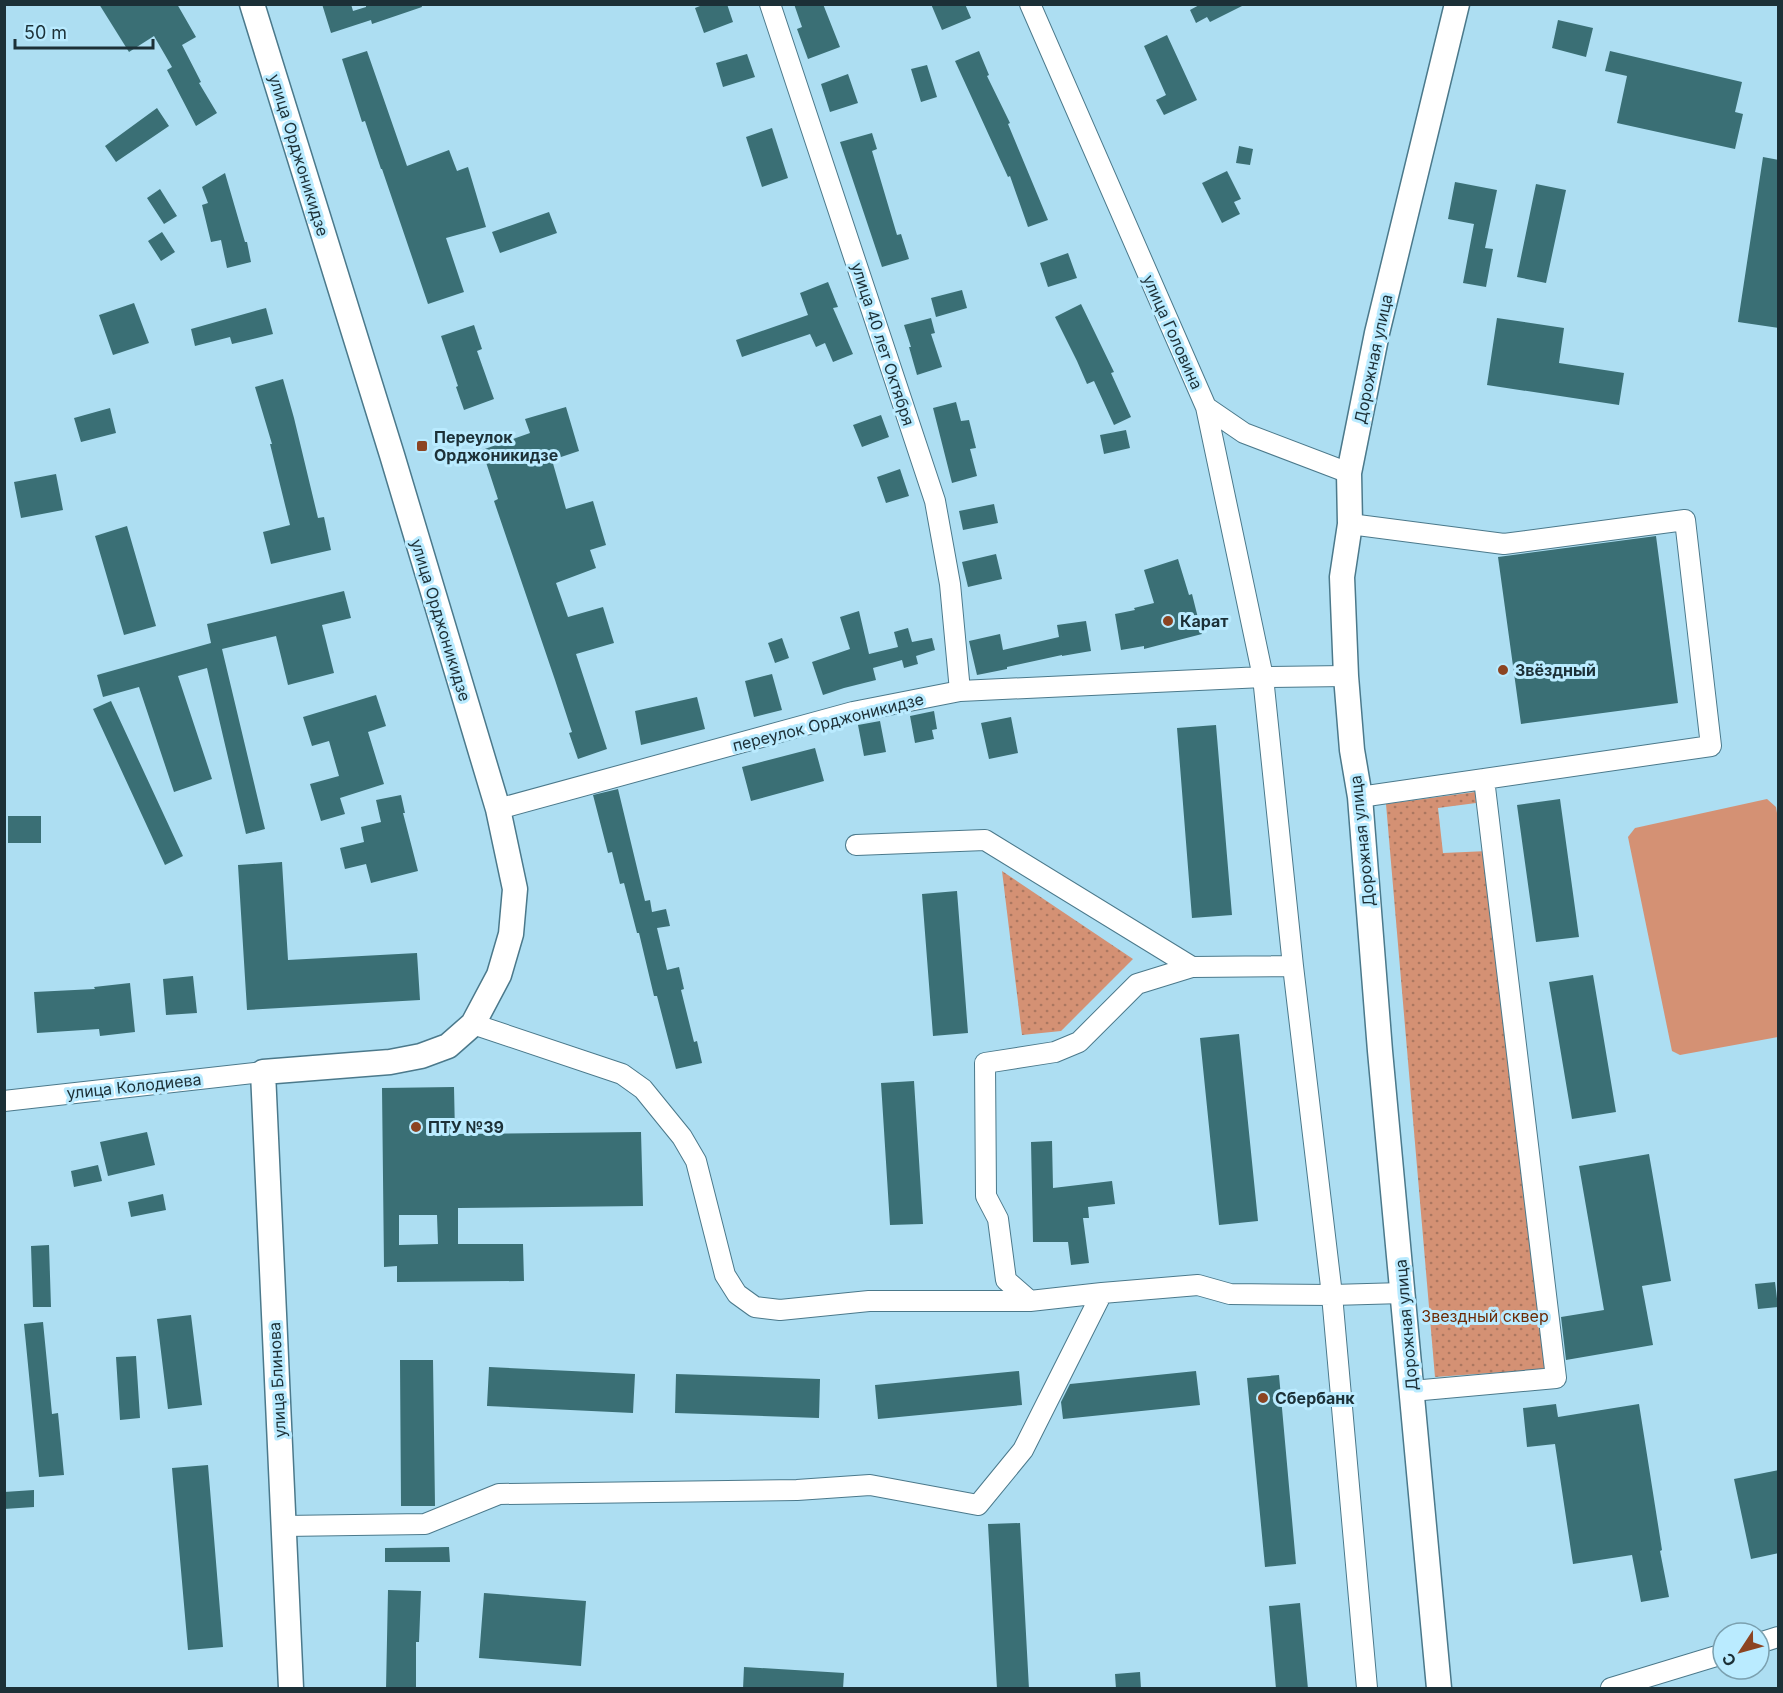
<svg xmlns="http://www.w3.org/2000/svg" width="1783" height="1693" font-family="Inter,sans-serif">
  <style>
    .grass { fill: url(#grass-dots) }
    .garden { fill: #d49174 }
    .building { fill: #3a6f75; fill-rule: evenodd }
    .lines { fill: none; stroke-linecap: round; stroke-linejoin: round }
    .minor-casing { stroke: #4b798b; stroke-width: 22 }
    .major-casing { stroke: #4b798b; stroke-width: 27 }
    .minor { stroke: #fff; stroke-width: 20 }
    .major { stroke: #fff; stroke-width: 24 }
    .poi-dot { fill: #8c4422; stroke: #baebff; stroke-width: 2 }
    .labels { text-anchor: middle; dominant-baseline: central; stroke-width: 6; stroke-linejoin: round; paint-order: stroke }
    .street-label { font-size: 16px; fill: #1c3037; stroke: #baebff }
    .poi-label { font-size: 16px; font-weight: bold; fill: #1c3037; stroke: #baebff; text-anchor: start }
    .park-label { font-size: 16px; fill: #6c2a05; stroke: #baebff }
  </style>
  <defs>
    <pattern id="grass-dots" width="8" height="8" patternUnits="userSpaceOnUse" patternTransform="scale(1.5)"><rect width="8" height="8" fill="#d49174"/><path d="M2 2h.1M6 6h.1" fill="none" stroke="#ab7760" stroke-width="1.8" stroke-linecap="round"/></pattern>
  </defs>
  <rect width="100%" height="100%" fill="#addef2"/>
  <!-- grass -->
  <path class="grass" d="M1475,792L1476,803L1438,808L1443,853L1488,851L1546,1369L1435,1377L1386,804Z
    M1002,871L1133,959L1061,1031L1022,1035Z"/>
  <!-- garden -->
  <path class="garden" d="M1767,799L1776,807L1778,819V1037L1680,1055L1672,1051L1628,837L1635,828Z"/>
  <!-- building -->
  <path class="building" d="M99,4H177L196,37L182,45L201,82L199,83L217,113L196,126L167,70L172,67L154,36L129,52Z
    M322,4H351L353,11L366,7V4H421L422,7L372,24L371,20L331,33Z
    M705,4H727L733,22L704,33L695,8Z
    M794,4H823L840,47L808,59L797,29L802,27Z
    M931,4H965L971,18L942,30Z
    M1201,4H1246L1210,22L1207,17L1196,23L1190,10Z
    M1558,20L1593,28L1586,57L1552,48Z
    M1167,35L1197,100L1164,115L1156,100L1166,95L1144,46Z
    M367,51L407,166L449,150L457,171L468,167L486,227L446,238L464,292L428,304L382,169H381L365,121L362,122L342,59Z
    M979,51L989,75L987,76L1010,123L1008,124L1048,220L1028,227L1010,176L1008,177L955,61Z
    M1610,51L1742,82L1735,112L1743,114L1735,149L1617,123L1627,76L1605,71Z
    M747,54L755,77L723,87L716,63Z
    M927,65L937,97L921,102L911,69Z
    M848,74L858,103L830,112L821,84Z
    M157,108L169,126L116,162L105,146Z
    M772,128L788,178L762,187L746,137Z
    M872,133L877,149L872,151L897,235L901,234L909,259L882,267L840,142Z
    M1239,146L1253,149L1250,165L1236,163Z
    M1763,157L1779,160V328L1738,322Z
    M1227,171L1241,199L1234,202L1240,214L1222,223L1202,183Z
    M225,173L245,242H247L251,262L227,268L221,240L211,242L202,205L208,203L202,187Z
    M1455,182L1497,190L1485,248L1493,249L1486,287L1463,283L1474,224L1448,219Z
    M1536,184L1566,190L1546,283L1517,277Z
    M160,189L177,216L164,224L147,198Z
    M549,212L557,233L500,253L492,232Z
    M162,232L175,252L161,261L148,241Z
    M1068,253L1077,278L1048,287L1040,263Z
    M828,282L838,307L833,308L853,354L833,362L825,343L816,347L810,334L742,357L736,340L808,315L800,293Z
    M962,290L967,308L936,317L931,298Z
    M134,303L149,343L113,355L99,315Z
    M1081,304L1114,372L1111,373L1131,417L1114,425L1094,381L1087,384L1077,361L1055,317Z
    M266,308L273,334L232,344L230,337L195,346L191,329Z
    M931,318L935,333L931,334L942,367L917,375L909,347H911L904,325Z
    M1497,318L1564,328L1559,363L1624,373L1619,405L1487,385Z
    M474,325L482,349L477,351L494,399L464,410L456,387L458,386L441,336Z
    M283,379L294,418L318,518L324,517L331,550L271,564L263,532L290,525L270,444H272L255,387Z
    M956,402L961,421L969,420L976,448L970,449L977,476L952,483L933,408Z
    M566,407L579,451L552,460L566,509L593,501L606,545L590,550L596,568L556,583L568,617L603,607L614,643L576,654L607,749L578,759L569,733L572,732L555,680L494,501L498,499L482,450L530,433L525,419Z
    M110,408L116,433L81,442L74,418Z
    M881,415L889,437L862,447L853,425Z
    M1126,430L1130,448L1104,454L1100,435Z
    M900,469L909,496L886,503L877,477Z
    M56,474L63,510L21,518L14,482Z
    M994,504L998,523L963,530L959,511Z
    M127,526L156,626L124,635L95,536Z
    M1656,536L1678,703L1521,724L1498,557Z
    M996,554L1002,579L968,587L962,562Z
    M1178,559L1189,595L1192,594L1202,634L1144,649V646L1121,650L1115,614L1135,610L1134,608L1154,603L1144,570Z
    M344,591L351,618L322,625L334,673L288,685L276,636L222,649L265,829L246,834L207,668L178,676L212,779L174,792L139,687L103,697L97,675L211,643L207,624Z
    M859,611L869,654L898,647L894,632L908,628L912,642L932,638L935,650L916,656L918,664L904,668L902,660L873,668L876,680L844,688L823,695L812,662L850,649L840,617Z
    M1086,621L1091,651L1062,656V655L1007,667V669L977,675L969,641L1000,634L1003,650L1059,637L1057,625Z
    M782,638L789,658L775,663L768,643Z
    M772,674L782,710L754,717L745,681Z
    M376,695L386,726L368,732L384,784L340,798L345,814L321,821L310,784L339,776L329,741L312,746L303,717Z
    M697,697L705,729L641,745L635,711Z
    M111,701L183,856L165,865L93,709Z
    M934,711L937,729L932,730L934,739L915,743L910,716Z
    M1011,717L1018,753L989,759L981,723Z
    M880,721L886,752L864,756L858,725Z
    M1216,725L1232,915L1192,918L1177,728Z
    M815,748L824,781L751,801L742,767Z
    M618,789L645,901L650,900L652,912L666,909L670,926L657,928L667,970L679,967L684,989L681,990L694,1042L697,1041L702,1063L676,1069L657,996H654L639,933H637L624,883L620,884L612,852L608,853L593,795Z
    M401,795L405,813H403L418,871L371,883L366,864L345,869L340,848L364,842L361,827L381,822L376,800Z
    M1560,799L1579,937L1536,942L1517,805Z
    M8,816H41V843H8Z
    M282,862L288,960L417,953L420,1000L247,1010L238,865Z
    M957,891L968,1033L933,1036L922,894Z
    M1593,975L1616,1112L1572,1119L1549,982Z
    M193,976L197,1013L166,1015L163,979Z
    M130,983L135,1032L100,1036L99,1029L37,1033L34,992L95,989L94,987Z
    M1239,1034L1258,1221L1219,1225L1200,1038Z
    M914,1081L923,1224L890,1225L881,1083Z
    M454,1087L455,1134L641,1132L643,1206L458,1208V1244H523L524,1281L397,1282V1266L384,1267L382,1088ZM399,1215H437L438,1244L399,1245Z
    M147,1132L155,1165L108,1176L100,1142Z
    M1052,1141L1053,1188L1112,1181L1115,1204L1088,1207L1089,1218H1083L1089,1263L1071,1265L1068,1242H1033L1031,1142Z
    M1649,1154L1671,1281L1642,1286L1653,1345L1566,1360L1561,1317L1604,1310L1579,1166Z
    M98,1165L102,1181L74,1187L71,1171Z
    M163,1194L166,1210L131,1217L128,1202Z
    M49,1245L51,1307H33L31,1246Z
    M1775,1282L1778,1307L1758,1309L1755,1284Z
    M191,1315L202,1405L168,1409L157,1319Z
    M43,1322L52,1414L58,1413L64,1475L39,1477L24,1324Z
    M136,1356L140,1418L120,1420L116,1357Z
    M400,1360H433L435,1506H401Z
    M489,1367L635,1374L633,1413L487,1406Z
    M1019,1371L1022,1405L878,1419L875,1385Z
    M1196,1371L1200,1405L1063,1419L1061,1402L1070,1384Z
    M676,1374L820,1379L819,1418L675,1413Z
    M1279,1375L1296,1564L1265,1567L1247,1378Z
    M1556,1404L1558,1417L1639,1404L1662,1550L1660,1551L1669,1597L1641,1602L1632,1555L1573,1564L1555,1444L1527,1447L1523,1408Z
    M208,1465L223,1647L188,1650L172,1468Z
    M1779,1470V1553L1751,1559L1734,1479Z
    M34,1490V1507L4,1509V1492Z
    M1020,1523L1029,1689H997L988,1524Z
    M449,1547L450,1562H385V1548Z
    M388,1590L421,1591L419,1642H416V1689H386Z
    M484,1593L586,1601L581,1666L479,1658Z
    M1300,1603L1308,1689H1276L1269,1606Z
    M744,1667L844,1673L843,1689H743Z
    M1140,1672L1141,1689H1116L1115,1674Z"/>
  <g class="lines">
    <!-- minor casing -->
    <g class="minor-casing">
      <path id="minor" d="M770,4L935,501L950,584L960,691
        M1030,4L1206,407L1263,677L1293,966L1332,1295L1367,1688
        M1206,407L1244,433L1349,473
        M1350,524L1504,544L1685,520L1711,746L1360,797
        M498,809L853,712L960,691L1263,677L1346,676
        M856,845L985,840L1192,967
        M473,1024L622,1074L643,1089L682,1137L696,1161L725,1275L737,1294L755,1307L780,1310L869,1301H1030
        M4,1101L263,1072
        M1102,1293L1030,1301L1006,1280L998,1219L986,1196L985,1063L1055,1052L1079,1042L1137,984L1192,967L1293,966
        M1412,1391L1556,1378L1484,779
        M284,1526L425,1524L499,1494L797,1490L870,1485L978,1505L1023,1450L1102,1293L1198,1285L1230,1294L1332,1295L1403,1293
        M1759,1643L1778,1637
        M1611,1688L1723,1654"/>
    </g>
    <!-- major casing -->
    <g class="major-casing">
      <path id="major" d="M252,4L392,455L498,809L515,889L511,934L499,975L473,1024L448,1046L421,1056L390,1062L263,1072L291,1688
        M1439,1688L1380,1051L1360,797L1352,750L1346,676L1342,577L1350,524L1349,473L1377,333L1457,4"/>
    </g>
    <!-- minor -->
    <use href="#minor" class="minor"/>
    <!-- major -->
    <use href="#major" class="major"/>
  </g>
  <!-- markers -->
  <g class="poi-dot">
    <rect x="416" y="440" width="12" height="12" rx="3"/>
    <circle cx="1168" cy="621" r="6"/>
    <circle cx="1503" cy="670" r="6"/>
    <circle cx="416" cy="1127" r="6"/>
    <circle cx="1263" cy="1398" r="6"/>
  </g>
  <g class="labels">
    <!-- street labels -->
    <g class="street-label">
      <text transform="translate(299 155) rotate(73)">улица Орджоникидзе</text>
      <text transform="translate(1173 332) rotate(66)">улица Головина</text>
      <text transform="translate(883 344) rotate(72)">улица 40 лет Октября</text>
      <text transform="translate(1373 359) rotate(-78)">Дорожная улица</text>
      <text transform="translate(441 620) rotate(73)">улица Орджоникидзе</text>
      <text transform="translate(828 722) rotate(-14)">переулок Орджоникидзе</text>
      <text transform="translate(1362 841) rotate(-96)">Дорожная улица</text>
      <text transform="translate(134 1086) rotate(-6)">улица Колодиева</text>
      <text transform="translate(1406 1325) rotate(-95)">Дорожная улица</text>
      <text transform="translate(277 1380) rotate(-93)">улица Блинова</text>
    </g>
    <!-- poi labels -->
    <g class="poi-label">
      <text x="434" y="437">Переулок<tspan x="434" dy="18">Орджоникидзе</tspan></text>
      <text x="1180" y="621">Карат</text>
      <text x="1515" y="670">Звёздный</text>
      <text x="428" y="1127">ПТУ №39</text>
      <text x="1275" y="1398">Сбербанк</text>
    </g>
    <!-- park labels -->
    <g class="park-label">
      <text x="1485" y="1316">Звездный сквер</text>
    </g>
  </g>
  <!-- border -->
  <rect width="1783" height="1693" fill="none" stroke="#1c3037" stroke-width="12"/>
  <!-- north arrow -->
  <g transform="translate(1741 1651) rotate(234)"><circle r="28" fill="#baebff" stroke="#7ba0af" stroke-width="1.5"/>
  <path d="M0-4.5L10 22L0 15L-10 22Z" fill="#8c4422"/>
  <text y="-9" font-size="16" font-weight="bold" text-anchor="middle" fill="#1c3037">С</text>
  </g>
  <!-- scale -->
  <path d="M15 39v9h138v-9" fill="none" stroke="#1c3037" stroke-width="3"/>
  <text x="24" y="39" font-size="18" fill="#1c3037" stroke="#baebff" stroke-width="4.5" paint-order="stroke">50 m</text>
</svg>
